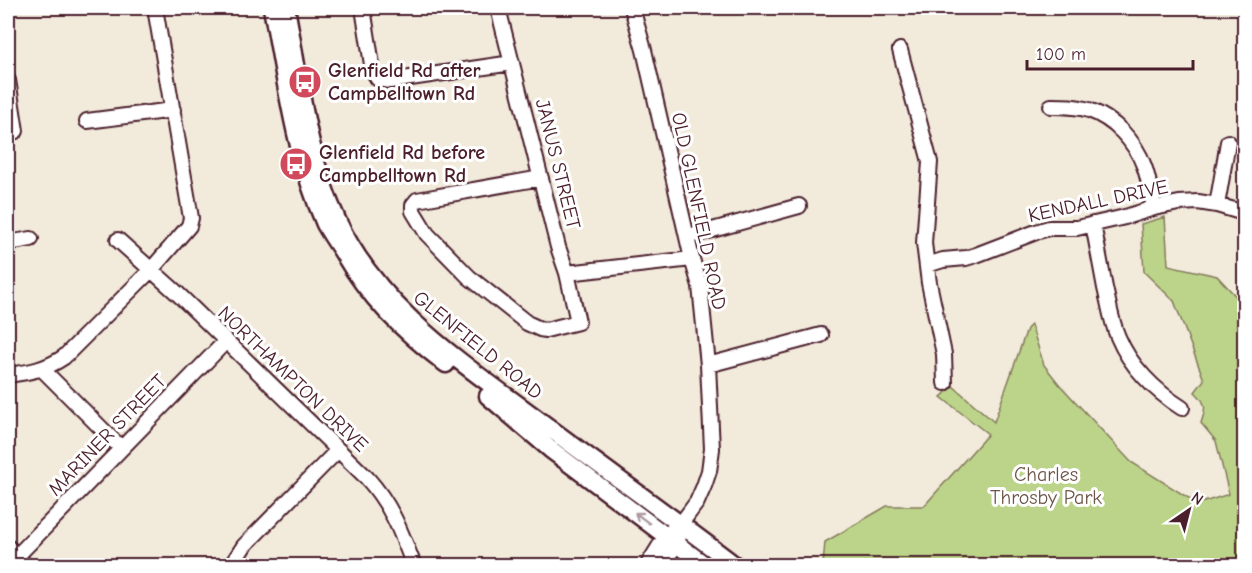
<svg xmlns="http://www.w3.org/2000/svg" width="1252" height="573" font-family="'Comic Neue',sans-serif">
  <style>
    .green { fill: #bcd48a; stroke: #837a5a; stroke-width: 1.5 }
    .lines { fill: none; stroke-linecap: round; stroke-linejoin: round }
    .minor-casing { stroke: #4a1f2b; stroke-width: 18 }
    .major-casing { stroke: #4a1f2b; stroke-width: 21 }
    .minor { stroke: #fff; stroke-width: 14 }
    .major { stroke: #fff; stroke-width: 16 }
    .oneway { stroke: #ae9aa0 }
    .labels { text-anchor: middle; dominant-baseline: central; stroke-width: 6; stroke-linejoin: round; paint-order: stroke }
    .poi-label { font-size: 20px; font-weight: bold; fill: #4a1f2b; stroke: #fff; text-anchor: start }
    .street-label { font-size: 20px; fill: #4a1f2b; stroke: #fff }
    .park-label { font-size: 20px; fill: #6c5548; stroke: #fff }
  </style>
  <rect width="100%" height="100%" fill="#f2ebdc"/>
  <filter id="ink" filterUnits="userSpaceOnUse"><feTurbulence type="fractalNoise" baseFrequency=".0167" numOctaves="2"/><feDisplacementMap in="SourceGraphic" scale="12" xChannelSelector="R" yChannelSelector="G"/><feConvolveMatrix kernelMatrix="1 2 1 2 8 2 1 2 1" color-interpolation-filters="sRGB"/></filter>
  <g filter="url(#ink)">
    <!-- green -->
    <path class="green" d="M1165,217L1168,265L1217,276L1244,305V565H823L825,542L887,506H924L988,434L941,397L953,386L994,422L1027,329L1031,325L1044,365L1059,384L1131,462L1198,504L1229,494L1216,441L1201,423C1206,409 1207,403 1195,392L1204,380L1174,301L1144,272L1141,224Z"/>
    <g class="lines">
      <!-- minor casing -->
      <g class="minor-casing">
        <path id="minor" d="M363,8L373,71L378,79L390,81L512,63
          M498,8L558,247L567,273L578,322L546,330L540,329L527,323L469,277L427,234L413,211V205L417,200L541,178
          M632,8L644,50L692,259L700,286L708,365L712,449L709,471L704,486L697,502L680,525L667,534L647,566
          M900,50L930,162L924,243L929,283L944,354L945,383
          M8,80L16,131L8,132
          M1051,106C1064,106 1077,106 1089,110C1114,119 1135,141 1144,166C1149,179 1151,194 1154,208
          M87,121L173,110
          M1217,205L1228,142
          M1093,224C1097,246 1101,267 1105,288C1109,304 1111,321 1118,337C1130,366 1155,391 1182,408
          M687,237L799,206
          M118,240L177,293L367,478C392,506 401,532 414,566
          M8,243L31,239
          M927,265L943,260L966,258L976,255L1036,232L1049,228H1077L1125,217L1154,208L1179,203L1198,202L1217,205L1244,213
          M567,273L692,259
          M708,365L821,335
          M42,369L121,448
          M8,375C29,372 45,370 64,357L151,270L189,226L191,218L155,8
          M8,547L26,566
          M17,556L226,341
          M231,566L244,546L338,450
          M662,566L678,541L679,536"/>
      </g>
      <!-- major casing -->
      <g class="major-casing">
        <path id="major" d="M272,8C286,80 295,156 325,224C330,233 336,242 342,251C369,298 403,331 446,364
          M286,8C300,80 306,155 338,222C379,308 458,360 532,415C600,466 669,515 736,566
          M488,396L550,449L706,566"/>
      </g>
      <!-- minor -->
      <use href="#minor" class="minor"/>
      <!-- major -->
      <use href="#major" class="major"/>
    </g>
    <!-- one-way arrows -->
    <defs><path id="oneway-shaft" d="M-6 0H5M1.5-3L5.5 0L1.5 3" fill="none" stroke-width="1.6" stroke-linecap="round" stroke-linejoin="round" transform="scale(1.5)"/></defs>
    <use class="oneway" href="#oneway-shaft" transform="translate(642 518) rotate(-143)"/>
  </g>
  <!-- icons -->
  <defs>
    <g id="bus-disc" transform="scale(1.725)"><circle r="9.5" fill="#d1495b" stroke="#fff"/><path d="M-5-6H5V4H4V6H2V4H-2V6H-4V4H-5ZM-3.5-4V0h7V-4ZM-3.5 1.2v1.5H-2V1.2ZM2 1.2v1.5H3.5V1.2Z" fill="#fff"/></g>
  </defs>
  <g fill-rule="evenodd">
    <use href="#bus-disc" x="305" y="82"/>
    <use href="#bus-disc" x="296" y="164"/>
  </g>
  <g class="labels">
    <!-- poi labels -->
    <g class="poi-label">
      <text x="328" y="70">Glenfield Rd after<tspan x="328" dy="23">Campbelltown Rd</tspan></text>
      <text x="319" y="152">Glenfield Rd before<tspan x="319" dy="23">Campbelltown Rd</tspan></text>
    </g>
    <!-- street labels -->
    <g class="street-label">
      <text transform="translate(558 164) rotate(76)">JANUS STREET</text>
      <text transform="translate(1098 201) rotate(-12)">KENDALL DRIVE</text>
      <text transform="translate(699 211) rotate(78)">OLD GLENFIELD ROAD</text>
      <text transform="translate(478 345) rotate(39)">GLENFIELD ROAD</text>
      <text transform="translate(293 379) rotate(44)">NORTHAMPTON DRIVE</text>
      <text transform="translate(107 435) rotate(-46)">MARINER STREET</text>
    </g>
    <!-- park labels -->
    <g class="park-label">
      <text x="1046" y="474">Charles<tspan x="1046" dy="23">Throsby Park</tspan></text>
    </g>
  </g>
  <!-- margin -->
  <rect width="1252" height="573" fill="none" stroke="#fff" stroke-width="30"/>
  <rect x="15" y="15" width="1222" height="543" fill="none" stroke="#4a1f2b" stroke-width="2" filter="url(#ink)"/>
  <!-- north arrow -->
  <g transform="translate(1189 510) rotate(35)" stroke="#ffffff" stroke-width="4.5" paint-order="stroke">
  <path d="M0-4.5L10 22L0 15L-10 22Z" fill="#4a1f2b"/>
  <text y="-9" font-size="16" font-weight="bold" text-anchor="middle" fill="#4a1f2b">N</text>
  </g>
  <!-- scale -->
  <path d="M1027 60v9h166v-9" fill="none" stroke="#4a1f2b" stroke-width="3"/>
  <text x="1036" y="60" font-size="18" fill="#4a1f2b" stroke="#ffffff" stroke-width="4.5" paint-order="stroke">100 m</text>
</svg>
